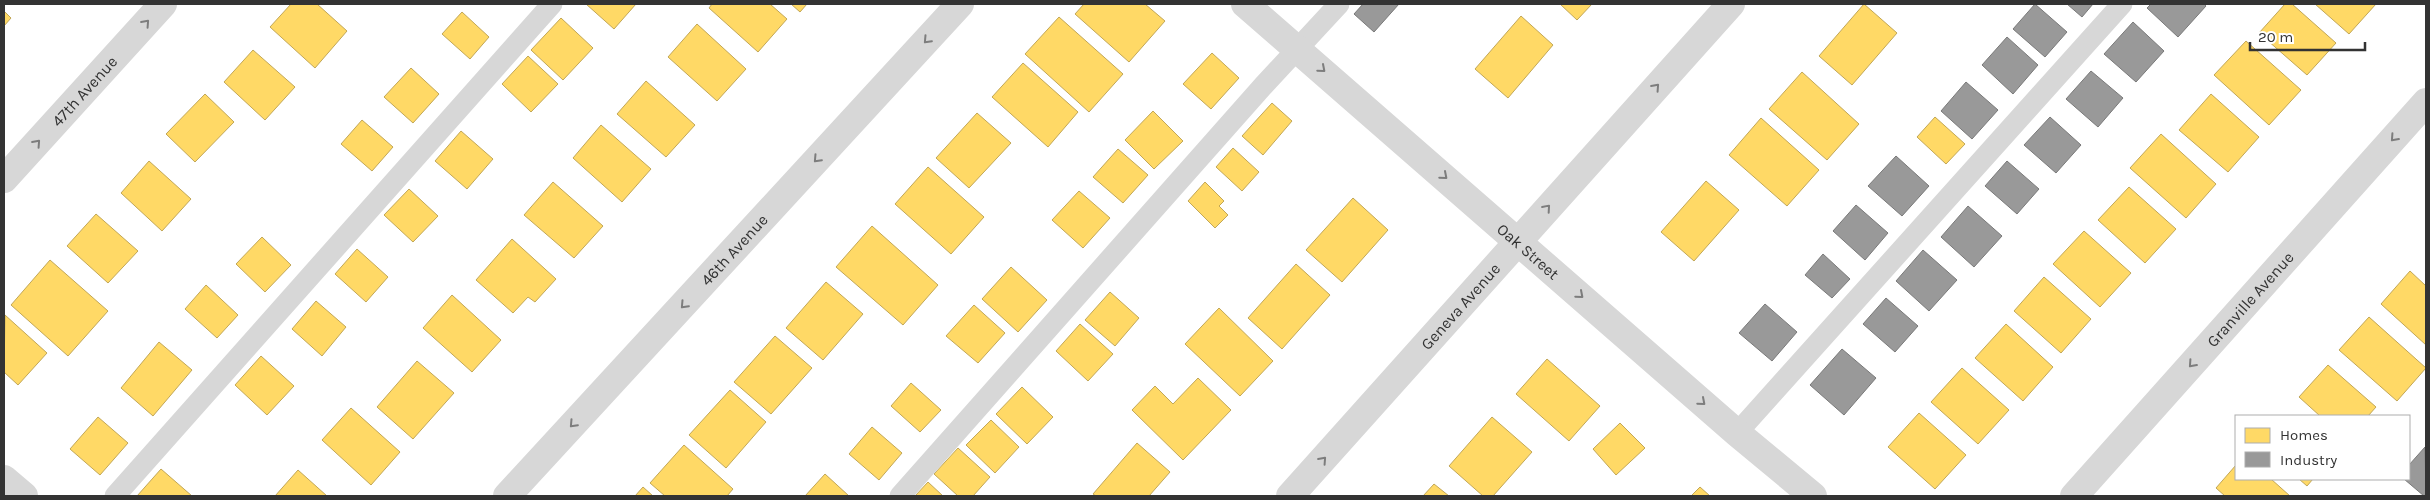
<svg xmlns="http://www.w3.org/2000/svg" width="2430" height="500" font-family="Karla,sans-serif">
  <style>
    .homes { fill: #ffd966; stroke: #c2a757 }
    .industry { fill: #999; stroke: #7a7a7a }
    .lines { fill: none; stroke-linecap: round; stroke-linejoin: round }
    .lane { stroke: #d7d7d7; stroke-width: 21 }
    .street { stroke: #d7d7d7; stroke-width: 28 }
    .oneway { stroke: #7d7d7d }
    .labels { text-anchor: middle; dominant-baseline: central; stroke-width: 5; stroke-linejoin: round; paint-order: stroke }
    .street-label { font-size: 16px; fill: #333; stroke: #fff }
  </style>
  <rect width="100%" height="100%" fill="#fff"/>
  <!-- homes -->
  <path class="homes" d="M291,4H317L347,31L315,68L270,27Z
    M586,4H636L614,29Z
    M712,4H770L787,19L758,52L709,8Z
    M791,4H807L800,12Z
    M1084,4H1145L1165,21L1129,62L1075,14Z
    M1560,4H1592L1577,20Z
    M1864,4L1897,33L1852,85L1819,56Z
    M2285,4H2292L2336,43L2307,75L2259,33Z
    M2315,4H2376L2349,34Z
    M4,11L11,18L4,26Z
    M462,12L489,37L470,59L442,34Z
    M1521,16L1553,45L1508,98L1475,69Z
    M1059,17L1123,74L1089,112L1025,54Z
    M561,18L593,48L563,80L531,50Z
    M697,24L746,69L717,101L668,57Z
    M2246,41L2301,90L2269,125L2214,75Z
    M253,50L295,87L265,120L224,82Z
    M1212,53L1239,78L1211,109L1183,84Z
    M528,56L558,84L531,112L502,84Z
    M1023,63L1078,112L1048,147L992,97Z
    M411,68L439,94L413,123L384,97Z
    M1802,72L1859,124L1827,160L1769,109Z
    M646,81L695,125L666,157L617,114Z
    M205,94L234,122L195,162L166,134Z
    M2211,94L2259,137L2228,172L2179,130Z
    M1272,103L1292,121L1263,155L1242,136Z
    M1153,111L1183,141L1154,169L1125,140Z
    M977,113L1011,143L969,188L936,158Z
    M1935,117L1965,144L1946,164L1917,137Z
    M1761,118L1819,170L1787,206L1729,155Z
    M362,120L393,147L372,171L341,144Z
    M601,125L651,169L622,202L573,158Z
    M461,131L493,159L467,189L435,161Z
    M2161,134L2216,184L2186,218L2130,168Z
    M1233,148L1259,172L1242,191L1216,167Z
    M1118,149L1148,175L1123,203L1093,177Z
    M149,161L191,199L162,231L121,193Z
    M928,167L984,217L951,254L895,204Z
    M1706,181L1739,210L1694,261L1661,232Z
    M553,182L603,226L574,258L524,215Z
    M1205,182L1224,201L1219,206L1228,215L1215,228L1188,201Z
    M2129,187L2176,229L2145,263L2098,220Z
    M409,189L438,216L413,242L384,215Z
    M1079,191L1110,218L1083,248L1052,220Z
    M1353,198L1388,230L1342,282L1306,250Z
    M96,214L138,251L108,283L67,246Z
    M872,226L938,285L903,325L836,267Z
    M2084,231L2131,273L2100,307L2053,264Z
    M262,237L291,265L265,292L236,264Z
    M512,239L556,279L535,302L528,297L513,313L476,280Z
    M357,249L388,277L366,302L335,274Z
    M50,260L108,311L68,356L11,305Z
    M1296,264L1330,295L1282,349L1248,318Z
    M1011,267L1047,300L1018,332L982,299Z
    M2410,271L2426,286V345L2381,304Z
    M2044,277L2091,319L2061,353L2014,311Z
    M826,282L863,314L823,360L786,328Z
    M206,285L238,315L217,338L185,309Z
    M1110,292L1139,318L1115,346L1085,320Z
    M452,295L501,340L472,372L423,328Z
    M316,301L346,327L322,356L292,329Z
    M974,305L1005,333L978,363L946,336Z
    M1219,308L1273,361L1240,396L1185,344Z
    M5,315L47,353L18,385L4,372Z
    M2369,317L2426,368L2397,401L2339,350Z
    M1080,324L1113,354L1088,381L1056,351Z
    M2006,324L2053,367L2023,401L1975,358Z
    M775,336L812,368L771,414L734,382Z
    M159,342L192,370L153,416L121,388Z
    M261,356L294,386L267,415L235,385Z
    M1547,359L1600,406L1569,441L1516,394Z
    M417,361L454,393L413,439L377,407Z
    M2328,365L2376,407L2368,416H2320L2299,397Z
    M1962,368L2009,410L1978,444L1931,402Z
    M1198,378L1231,410L1183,460L1132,410L1155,386L1173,404Z
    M911,383L941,410L920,432L891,406Z
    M1022,387L1053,417L1027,444L996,414Z
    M730,390L766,422L726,468L689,435Z
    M351,408L400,452L371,485L322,440Z
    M1919,413L1966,455L1935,489L1888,447Z
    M98,417L128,443L100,475L70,449Z
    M1492,417L1532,452L1493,496H1483L1449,466Z
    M991,420L1019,447L995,473L966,445Z
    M1620,423L1645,448L1616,475L1593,449Z
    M872,427L902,453L879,480L849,454Z
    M1137,443L1170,472L1149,496H1096L1093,494Z
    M684,445L733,489L727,496H665L650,483Z
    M958,448L990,477L973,496H958L934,474Z
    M2236,465V479H2271L2290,496H2225L2216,488Z
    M161,469L192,496H137Z
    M298,470L327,496H275Z
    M825,474L849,496H805Z
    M2299,479H2313L2307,486Z
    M928,482L943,496H915Z
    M1434,484L1449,496H1423Z
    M643,487L653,496H635Z
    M1700,487L1710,496H1691Z"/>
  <!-- industry -->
  <path class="industry" d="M1363,4H1399L1374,32L1354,14Z
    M2035,4L2067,32L2045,57L2013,29Z
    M2067,4H2093L2082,17Z
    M2151,4H2204L2206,6L2178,37L2147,8Z
    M2133,22L2164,51L2136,82L2104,54Z
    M2007,37L2038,65L2013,94L1982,65Z
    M2091,71L2123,98L2098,127L2066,99Z
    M1966,82L1998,110L1972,139L1941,111Z
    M2050,117L2081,145L2056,173L2024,145Z
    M1896,156L1929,186L1902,216L1868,186Z
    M2007,161L2039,189L2017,214L1985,186Z
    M1856,205L1888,233L1865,260L1833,231Z
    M1968,206L2002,236L1974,267L1941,237Z
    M1923,250L1957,280L1929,311L1896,281Z
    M1823,254L1850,279L1832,298L1805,275Z
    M1886,298L1918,326L1895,352L1863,324Z
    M1765,304L1797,332L1772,361L1739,333Z
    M1842,349L1876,378L1844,415L1810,385Z
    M2425,447L2426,496H2424L2404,479H2409V465Z"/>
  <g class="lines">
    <!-- lane -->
    <path class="lane" d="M1737,433L2122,4
      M115,496L552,4
      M900,496L1263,86L1339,4"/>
    <!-- street -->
    <g class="street">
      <path id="s1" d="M1245,4L1737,433L1813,496"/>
      <path id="s2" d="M4,179L163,4"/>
      <path d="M4,479L24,496"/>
      <path id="s3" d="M507,496L960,4"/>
      <path id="s4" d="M1290,496L1731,4"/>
      <path id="s5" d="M2074,496L2426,102"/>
    </g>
  </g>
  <!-- one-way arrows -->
  <defs><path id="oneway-chevron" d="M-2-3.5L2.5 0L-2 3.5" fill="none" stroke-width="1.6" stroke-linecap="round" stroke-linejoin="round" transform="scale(1.25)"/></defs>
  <g class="oneway">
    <use href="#oneway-chevron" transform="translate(146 23) rotate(-48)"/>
    <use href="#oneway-chevron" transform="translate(927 40) rotate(133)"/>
    <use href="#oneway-chevron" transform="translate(1322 69) rotate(41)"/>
    <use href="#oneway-chevron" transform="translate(1656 87) rotate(-48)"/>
    <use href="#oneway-chevron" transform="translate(2394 138) rotate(132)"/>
    <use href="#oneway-chevron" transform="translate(37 143) rotate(-48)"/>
    <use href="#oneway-chevron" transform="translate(817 159) rotate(133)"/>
    <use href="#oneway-chevron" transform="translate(1444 176) rotate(41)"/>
    <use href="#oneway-chevron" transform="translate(1547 208) rotate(-49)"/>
    <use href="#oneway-chevron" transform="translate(1580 295) rotate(41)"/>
    <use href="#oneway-chevron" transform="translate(684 305) rotate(133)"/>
    <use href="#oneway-chevron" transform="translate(2192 364) rotate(132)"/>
    <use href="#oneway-chevron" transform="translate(1702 402) rotate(41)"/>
    <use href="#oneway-chevron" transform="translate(573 424) rotate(133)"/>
    <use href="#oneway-chevron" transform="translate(1323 460) rotate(-48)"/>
  </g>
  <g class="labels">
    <!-- street labels -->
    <g class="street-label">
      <text stroke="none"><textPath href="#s2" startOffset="119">47th Avenue</textPath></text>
      <text stroke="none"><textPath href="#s3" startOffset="335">46th Avenue</textPath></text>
      <text stroke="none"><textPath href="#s1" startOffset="376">Oak Street</textPath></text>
      <text stroke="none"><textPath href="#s5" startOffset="264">Granville Avenue</textPath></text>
      <text stroke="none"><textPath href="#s4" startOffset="255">Geneva Avenue</textPath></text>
    </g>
  </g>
  <!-- border -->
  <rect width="2430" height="500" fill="none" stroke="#333333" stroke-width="10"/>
  <!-- legend -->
  <rect x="2235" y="415" width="175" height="65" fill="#ffffff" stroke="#adadad"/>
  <rect x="2245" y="428" width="25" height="15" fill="#ffd966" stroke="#adadad"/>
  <text x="2280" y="440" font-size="15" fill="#333333">Homes</text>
  <rect x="2245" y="452" width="25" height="15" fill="#999999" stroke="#adadad"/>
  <text x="2280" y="465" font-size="15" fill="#333333">Industry</text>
  <!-- scale -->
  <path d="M2250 42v8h115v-8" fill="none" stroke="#333333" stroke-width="2.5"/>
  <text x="2258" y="42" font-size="15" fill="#333333" stroke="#ffffff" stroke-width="4" paint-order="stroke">20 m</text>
</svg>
